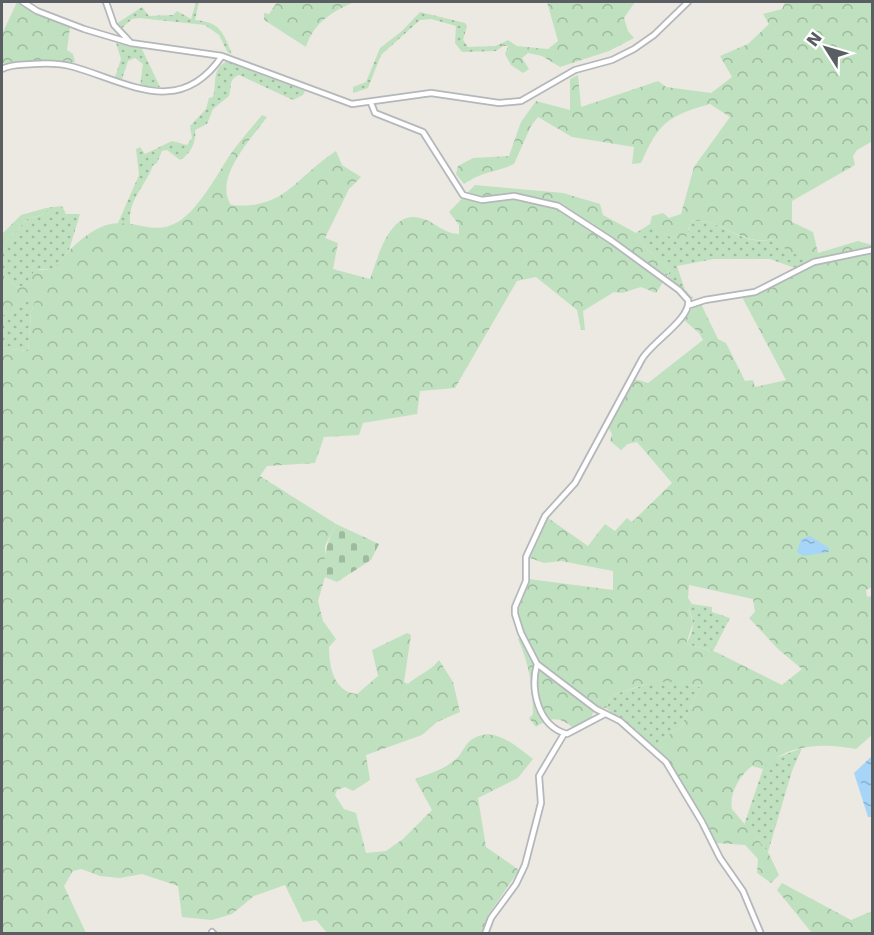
<svg xmlns="http://www.w3.org/2000/svg" width="874" height="935" font-family="'DejaVu Sans',sans-serif">
  <style>
    .grass { fill: url(#grass-dots) }
    .forest { fill: url(#forest-crowns); fill-rule: evenodd }
    .cemetery { fill: url(#cemetery-stones) }
    .water { fill: url(#water-ripples) }
    .lines { fill: none; stroke-linecap: round; stroke-linejoin: round }
    .minor-casing { stroke: #b4b7bb; stroke-width: 8 }
    .minor { stroke: #fff; stroke-width: 4.5 }
  </style>
  <defs>
    <pattern id="grass-dots" width="8" height="8" patternUnits="userSpaceOnUse" patternTransform="scale(1.5)"><rect width="8" height="8" fill="#c0e1bf"/><path d="M2 2h.1M6 6h.1" fill="none" stroke="#9fba9f" stroke-width="1.8" stroke-linecap="round"/></pattern>
    <pattern id="forest-crowns" width="20" height="18" patternUnits="userSpaceOnUse" patternTransform="scale(1.5)"><rect width="20" height="18" fill="#c0e1bf"/><path d="M2 6a3 3 0 1 1 6 0M12 15a3 3 0 1 1 6 0" fill="none" stroke="#9fba9f"/></pattern>
    <pattern id="cemetery-stones" width="16" height="16" patternUnits="userSpaceOnUse" patternTransform="scale(1.5)"><rect width="16" height="16" fill="#c0e1bf"/><path d="M2 7V4a2 2 0 0 1 4 0v3zM10 15v-3a2 2 0 0 1 4 0v3z" fill="#9fba9f"/></pattern>
    <pattern id="water-ripples" width="26" height="14" patternUnits="userSpaceOnUse" patternTransform="scale(1.5)"><rect width="26" height="14" fill="#a6d5f7"/><path d="M2 4q2-2 4 0t4 0M15 11q2-2 4 0t4 0" fill="none" stroke="#8ab0cb"/></pattern>
  </defs>
  <rect width="100%" height="100%" fill="#ebe9e1"/>
  <!-- grass -->
  <path class="grass" d="M196,2H199L195,20C220,22 223,32 232,54L228,53L219,35L205,25L139,18L132,19L120,30L116,24L142,7L149,16L173,15L177,11L191,19Z
    M420,12L465,23L467,26L463,40L468,47L495,46L502,43L503,46L496,51L462,52L455,43L456,26L431,19L420,20L381,55L368,88L353,93V87L366,82L380,48L402,31Z
    M116,43L141,47L160,87H140L143,64L135,58L128,61L121,82L114,80L121,59Z
    M229,61L305,91L303,95L293,100L239,75C228,79 232,87 229,96L213,109L207,124L195,130C197,141 190,155 180,160L167,150L162,151L157,163L153,165C145,188 128,198 130,225L118,223L139,175L136,149L140,147L145,154L172,141L187,145L192,138L190,126L206,109L209,98L213,97C217,84 211,66 229,61Z
    M62,206L66,214H80L69,250L54,269H39L24,286L17,287L2,274V246L27,219L49,213L46,208Z
    M690,220C697,221 707,221 714,224C734,232 753,247 776,238L809,262L795,268L770,259H714L677,266L685,290L693,298L686,304L680,295L664,284L670,271L644,246L636,233L650,224L672,238L689,230Z
    M35,299L31,312L28,351L2,348V316L15,305Z
    M692,604L712,607V612L730,618L713,651L686,644C694,632 695,621 688,608Z
    M658,681H677L700,687L681,727L663,738L655,747L606,708L612,695Z
    M802,748L792,771L768,852L744,825L763,769L770,760Z"/>
  <!-- forest -->
  <path class="forest" d="M17,2L39,15L70,27L67,50L73,54L75,62L2,63L3,32Z
    M277,2H354C332,12 314,22 306,47L264,20V13L269,14Z
    M547,2H635L624,18L628,31L634,38L609,51L560,67L542,56L528,53L522,58L529,69L523,73L511,65L505,54L508,46H503L502,43L508,40L517,46L548,49L558,41Z
    M785,2H872V137L871,142L857,150L853,156L855,165L792,201V222L813,232L818,253L858,241L872,245V587L866,590L867,597L872,596V735L856,749C825,743 786,743 763,769L752,766C739,776 729,794 732,809L768,852L779,875L771,883L757,873L758,859L745,845L716,843L670,762L655,747L663,738L681,727L700,687C662,677 649,683 612,695L606,708L595,707L591,718L575,729C559,717 553,716 536,727L529,718L533,714C533,687 529,663 518,639L524,633L518,611L529,579L613,590V571L561,561L544,563L530,558L548,518L588,546L605,524L615,531L627,518L632,522L672,483L637,442L628,444L621,450L610,441L612,434L608,427L634,379L648,383L703,340L699,333L684,320L694,306L701,304L718,339L726,343L745,381L753,380L755,387L786,380L742,297L755,293L809,262L784,248L776,238C754,246 734,232 714,224C707,221 698,221 691,220L686,238C671,242 662,232 650,224L652,216L663,213L669,218L681,214L694,167L730,117L710,104C667,116 659,123 641,163L632,164L634,147L572,137L538,117L531,126L514,164C497,172 480,172 464,184L456,174L458,166L473,158L509,156L521,122L536,101L570,110V79L578,75L581,107L658,81L666,87L711,93L732,77L720,56L748,44L769,24L763,14L782,9ZM689,585L753,599L755,612L749,618L779,650L802,669L782,685L716,652L686,644L693,623L688,608L692,604L688,598Z
    M262,115L267,117C252,138 213,178 231,205C286,210 295,177 336,151L342,165L361,177L349,189L325,238L338,243L333,269L370,279C378,258 389,210 420,218C434,221 444,234 459,234V225L449,212L475,185L563,193L600,204L603,215L636,233L644,246L670,271L656,293L641,287L622,293L614,292L583,311L585,330H581L577,310L536,277L517,281L455,388L420,391L417,414L363,423L359,435L324,437L315,463L267,466L260,476L336,524L325,546V577L318,601L323,621L336,639L329,647C329,665 333,692 357,694L378,676L372,650L407,633L411,635L404,682L408,684C419,674 431,671 439,660L453,682L460,712L437,722L422,735L366,755L370,780L353,791L345,787L337,790L335,795L344,809L356,813L366,853L386,851L403,839L432,810L415,779C429,774 445,769 456,759C462,754 465,744 471,740C493,724 516,746 533,759L518,778L478,798L486,847L519,870L489,914L481,933H327L316,920L303,922L285,885L254,896L232,914L212,920L182,917L178,886L142,874L120,878L100,876L81,869L73,871L64,886L86,933H2V348L28,351L31,312L35,300L16,305L2,316V274L17,287L24,286L35,270L54,269C69,249 93,223 120,223C145,224 158,235 181,220C198,208 215,179 226,161C236,145 250,130 262,115Z
    M46,208L49,213L27,219L2,246V234L21,215Z
    M782,883L851,920L872,911V933H812L777,890Z"/>
  <!-- cemetery -->
  <path class="cemetery" d="M336,524L379,544L371,560L337,582L325,577C322,558 327,541 336,524Z"/>
  <!-- water -->
  <path class="water" d="M810,536L829,548V552L803,556L797,552L801,539Z
    M872,756V817H868L854,773Z"/>
  <g class="lines">
    <!-- minor casing -->
    <g class="minor-casing">
      <path id="minor" d="M23,2L37,11L84,29L131,43L222,56L352,104L431,93L499,103L521,101L575,70L612,60L634,49L654,35L688,2
        M106,2L114,25L131,43
        M2,69C11,64 22,65 33,64C47,63 60,63 74,67C129,83 180,118 222,56
        M371,103L375,113L423,132L463,195L482,200L514,196L558,206L612,241L679,290L688,300C692,318 652,342 642,359L575,483L545,516L526,557V581L515,607V614L521,633L537,664L596,709L620,721L666,762L702,822L720,858L743,891L761,934
        M690,305L705,300L755,292L814,262L872,250
        M537,664C530,690 538,726 567,734L605,714
        M212,932L214,934
        M485,934L491,918L516,884L525,865L541,803L539,776L564,734"/>
    </g>
    <!-- minor -->
    <use href="#minor" class="minor"/>
  </g>
  <!-- border -->
  <rect width="874" height="935" fill="none" stroke="#5a5d61" stroke-width="6"/>
  <!-- north arrow -->
  <g transform="translate(826 48) rotate(307)" stroke="#ffffff" stroke-width="4.5" paint-order="stroke">
  <path d="M0-4.5L10 22L0 15L-10 22Z" fill="#5a5d61"/>
  <text y="-9" font-size="16" font-weight="bold" text-anchor="middle" fill="#5a5d61">N</text>
  </g>
</svg>
